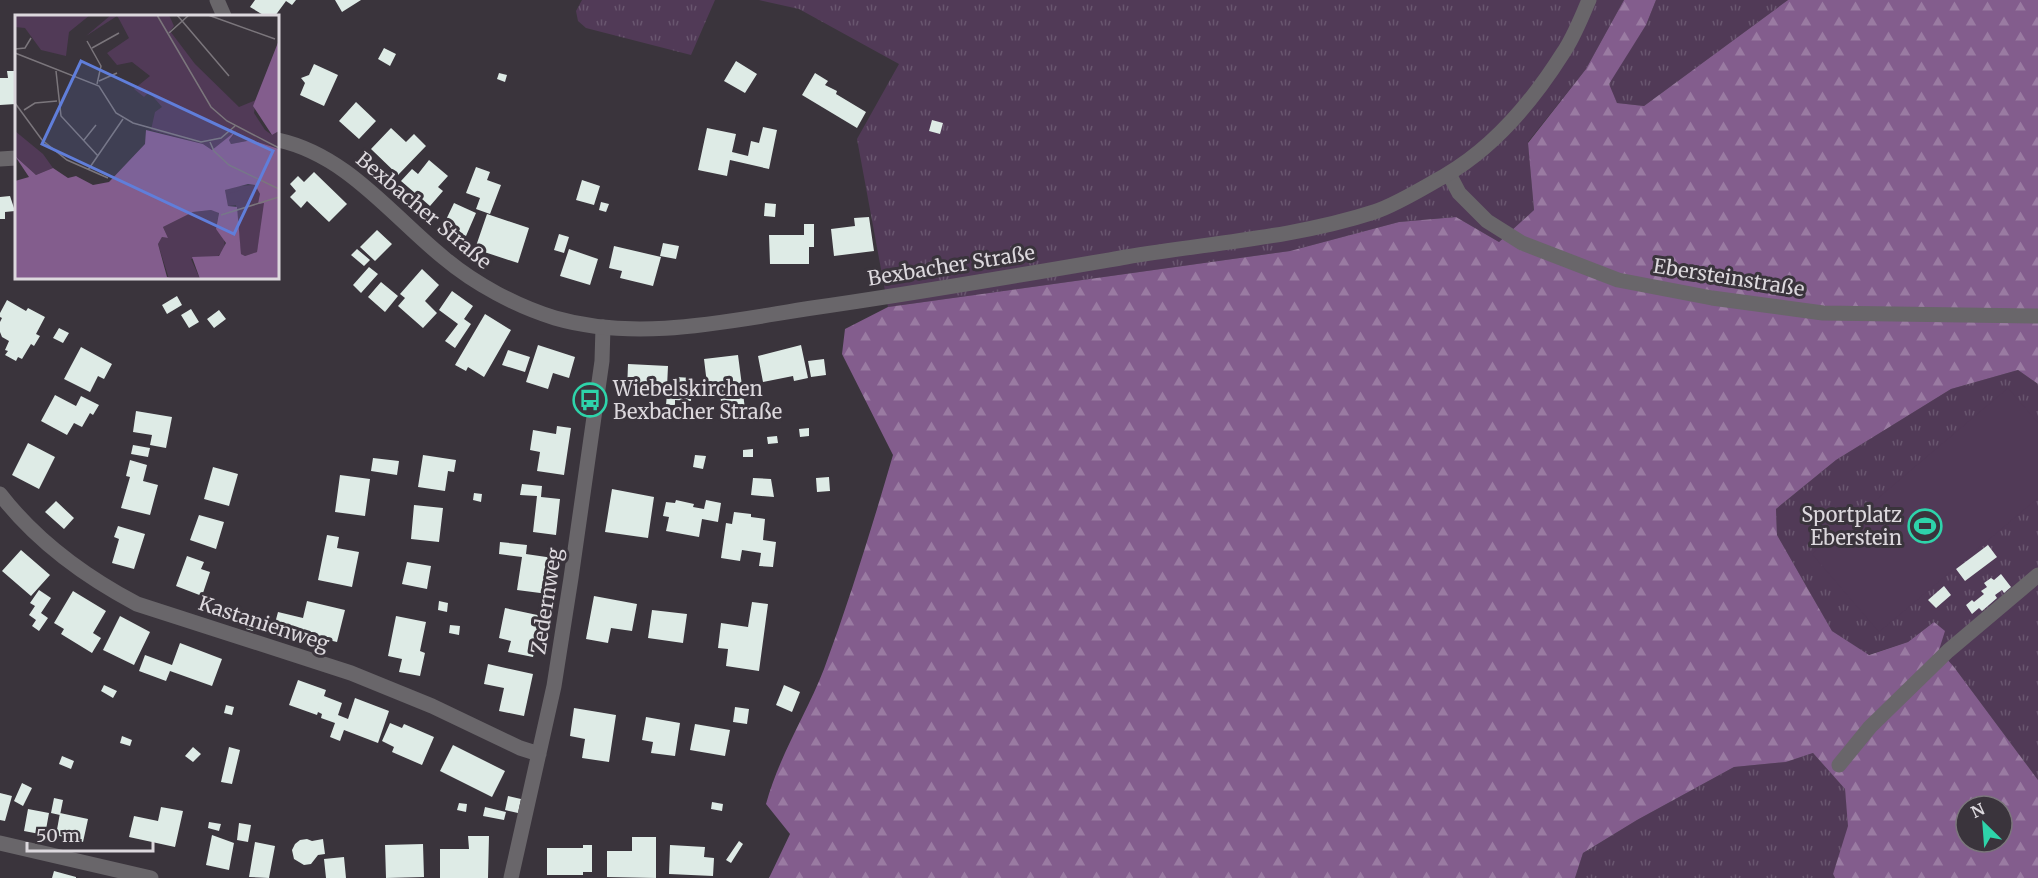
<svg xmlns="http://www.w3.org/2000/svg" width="2038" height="878" font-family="Merriweather,serif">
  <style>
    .grass { fill: url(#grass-tufts) }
    .forest { fill: url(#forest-firs); fill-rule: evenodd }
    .park { fill: #513a57 }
    .building { fill: #deebe6 }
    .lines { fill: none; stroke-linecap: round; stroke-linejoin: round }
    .minor { stroke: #69666a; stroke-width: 15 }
    .tertiary { stroke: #69666a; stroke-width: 15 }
    .labels { text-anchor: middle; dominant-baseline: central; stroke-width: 6; stroke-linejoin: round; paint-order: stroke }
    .street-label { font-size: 20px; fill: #dcd8dd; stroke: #3a343c }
    .poi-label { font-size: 20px; fill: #dcd8dd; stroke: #3a343c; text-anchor: start }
    .inset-road { fill: none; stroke: #7b767c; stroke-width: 1.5 }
    .view { fill: #607eda; fill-opacity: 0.15; stroke: #607eda; stroke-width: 3 }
    .inset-edge { fill: none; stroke: #dcd8dd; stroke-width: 3 }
  </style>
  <defs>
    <pattern id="grass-tufts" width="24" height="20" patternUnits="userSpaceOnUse" patternTransform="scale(1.5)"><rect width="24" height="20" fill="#513a57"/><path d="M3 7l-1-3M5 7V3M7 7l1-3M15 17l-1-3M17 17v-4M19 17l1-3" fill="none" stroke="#69566f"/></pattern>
    <pattern id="forest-firs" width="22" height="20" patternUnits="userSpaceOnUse" patternTransform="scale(1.5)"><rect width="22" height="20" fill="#835d8d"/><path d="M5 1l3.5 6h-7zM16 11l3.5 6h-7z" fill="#9a7ba2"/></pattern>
  </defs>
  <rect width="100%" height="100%" fill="#3a343c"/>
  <!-- grass -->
  <path class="grass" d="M582,0H715L691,55L586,28L578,21L576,11Z
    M759,0H1624L1586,69L1528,142L1534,210L1499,242L1456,217L1399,222L1290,251L888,307L857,139L899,64L799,9Z
    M1656,0H1788L1644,106L1617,103L1608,84L1646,25Z
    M2018,370L2038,384V780L1954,667L1939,650L1934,622L1908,642L1868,655L1832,631L1777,535L1776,509L1836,460L1951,389Z
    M1813,753L1845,789L1849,826L1833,874L1835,878H1575L1583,853L1637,820L1734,767L1786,762Z"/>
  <!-- forest -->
  <path class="forest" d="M1624,0H1656L1646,25L1609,84L1617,103L1644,106L1788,0H2038V384L2018,370L1951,389L1836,460L1776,509L1777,535L1832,631L1869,655L1908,642L1934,622L1945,631L1939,650L1954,667L2038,780V878H1835L1833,874L1848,826L1845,789L1813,753L1786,762L1734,767L1637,820L1583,853L1575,878H769L790,834L766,804C779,756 806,715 824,669C850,599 872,527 893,455L842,354L845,329L888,307L1290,251L1399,222L1456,217L1499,242L1534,210L1528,143L1586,69ZM1966,806H2002V842H1966Z"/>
  <!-- park -->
  <path class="park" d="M2008,388L2038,423V498L1879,632L1812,554Z"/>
  <!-- building -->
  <path class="building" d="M255,0H296L292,5L286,1L275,16H265L250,7Z
    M335,0H361L342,12Z
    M384,48L396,54L390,66L378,59Z
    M736,61L757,74L745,93L724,81Z
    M314,64L338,75L324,106L300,95L305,83L301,78L309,75Z
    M7,71H16V104L0,105V78H8Z
    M499,73L507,75L505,82L497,79Z
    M815,73L828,81L825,85L837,91L836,94L866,112L857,128L802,95Z
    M356,102L376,121L359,139L339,121Z
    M932,120L943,123L940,134L929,131Z
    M763,127L777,130L769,169L730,160L727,176L698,170L707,128L736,134L732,152L748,156L751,141L759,143Z
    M391,128L406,142L414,134L426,146L398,175L371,149Z
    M429,160L448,176L438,187L443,191L430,206L401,181L412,169L418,174Z
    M476,167L490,172L487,180L501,185L490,214L476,209L480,198L466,193Z
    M314,172L347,204L329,222L307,201L301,208L290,197L296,191L290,184L298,176L304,182Z
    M582,180L600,186L594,205L576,200Z
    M10,196L15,211L5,212V219H0V197Z
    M601,202L609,204L606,212L599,210Z
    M454,203L476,213L466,236L443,226Z
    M765,203L776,204L775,217L764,216Z
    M487,214L529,228L518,263L475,249Z
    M869,217L874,251L834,256L831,229L855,226L854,218Z
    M804,224H814V247H809V264H770L769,235H804Z
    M377,230L392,244L375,261L360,247Z
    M559,234L569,237L564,253L554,250Z
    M663,243L679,246L676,259L660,256Z
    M614,246L661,257L653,286L620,278L622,271L609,268Z
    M357,249L370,260L364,266L351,255Z
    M569,249L598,259L590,285L560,276Z
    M369,267L378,274L361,293L353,285Z
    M422,269L439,285L425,301L437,313L423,328L398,306L405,298L400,294Z
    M381,282L398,296L385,312L368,297Z
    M452,291L473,306L464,319L471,324L455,348L445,341L458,324L439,310Z
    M177,296L182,305L167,314L162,305Z
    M7,300L26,311L28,308L45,317L36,334L40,336L34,346L31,344L22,359L18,357L16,361L5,355L8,351L5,350L9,341L2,337L0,332V322L2,318L0,317V313Z
    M191,309L199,322L189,328L181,315Z
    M219,310L226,319L214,328L207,319Z
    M485,314L511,330L484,377L468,367L466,371L455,365Z
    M59,328L69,333L63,343L53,338Z
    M538,345L575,357L569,378L553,373L548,389L526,382Z
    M801,345L808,378L794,381L793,376L763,382L758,356Z
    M81,347L112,364L104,379L98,376L90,392L64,379Z
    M508,350L530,357L525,372L502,365Z
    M738,355L745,409L722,411L719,383L707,384L704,359Z
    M824,359L826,375L811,377L808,361Z
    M628,364L668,366L667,387H676V377L692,378L691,401L675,400V405H666L667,393L627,391Z
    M55,395L76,406L81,396L99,405L93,415L90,413L82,427L74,423L67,435L41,421Z
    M136,411L172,417L166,448L150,445L152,435L133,432Z
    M557,426L571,428L564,475L537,471L540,452L530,450L533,430L556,434Z
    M809,428V436L800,437L799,429Z
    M777,436L778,443L768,444L767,437Z
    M28,443L55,457L39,489L12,475Z
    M133,445L150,448L148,457L131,454Z
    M753,449V457H743V450Z
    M423,455L456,460L454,472L448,471L445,491L418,487Z
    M695,455L706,456L703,469L693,467Z
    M373,458L399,461L397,475L371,471Z
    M130,460L147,465L143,481L158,485L150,515L121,508L130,477L126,476Z
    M213,467L238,474L229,506L204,499Z
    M340,475L370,479L365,516L335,512Z
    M829,477L830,491L817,492L816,478Z
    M753,478L771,479L774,497L751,495Z
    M522,484L542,486L541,497L560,499L556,535L533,532L537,496L520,495Z
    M612,489L654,497L648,538L605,532Z
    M474,493L482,494L481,502L473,500Z
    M676,500L694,504L693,507L704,509L706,500L721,503L718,522L702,519L699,537L666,531L669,517L663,516L666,502L675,503Z
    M56,501L74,518L64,529L45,512Z
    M414,505L443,508L439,542L411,539Z
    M734,512L751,514V517L765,519L763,540L776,542L773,567L759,566L761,553L742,550L740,561L721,558L726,523L732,524Z
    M199,515L224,522L216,549L190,540Z
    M118,526L145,534L134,569L112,563L119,539L114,537Z
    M327,535L339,537L337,548L359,552L352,587L318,580Z
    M500,542L527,545L526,554L553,558L548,594L517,590L522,557L499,554Z
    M1988,545L1997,557L1965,581L1956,569Z
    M21,550L50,575L31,596L2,571Z
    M187,556L204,562L201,569L210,572L202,596L176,586Z
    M407,562L431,566L427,589L402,584Z
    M2001,574L2011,587L2004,593L2002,590L1995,595L1997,598L1982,611L1979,608L1972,614L1966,605L1972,600L1974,602L1984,594L1981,591L1987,587L1984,583L1991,578L1994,580Z
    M1944,586L1951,595L1936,608L1928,600Z
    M39,590L51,598L41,613L48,618L39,631L32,626L36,620L29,615L35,606L30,603Z
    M73,591L106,611L93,633L101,638L92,653L61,634L64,629L54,623Z
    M594,596L637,604L632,631L611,628L608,643L586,639Z
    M307,601L345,610L337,642L274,627L278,612L303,618Z
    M439,601L448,603L447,612L438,610Z
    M752,602L768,604L759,671L726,666L728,649L718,648L721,623L748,627Z
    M505,608L542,616L533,657L508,652L511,641L499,638Z
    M652,610L687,614L683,643L648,638Z
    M120,616L150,632L134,665L103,650Z
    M249,616L256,618L253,631L246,629Z
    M396,616L426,622L420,651L425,653L420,676L399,672L402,659L388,656Z
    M450,625L460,626L459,635L449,633Z
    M180,643L222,659L212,686L170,671L166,681L139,671L145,655L172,665Z
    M488,664L533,674L524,716L499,711L504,688L484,684Z
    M298,680L326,690L324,696L342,703L338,715L348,719L355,698L389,711L378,743L344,730L340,741L330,737L335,723L321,718L322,714L318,712L317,715L289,705Z
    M104,685L117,691L113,698L101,691Z
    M784,685L800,692L792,712L776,705Z
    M226,705L234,707L232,715L224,713Z
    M735,707L749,709L747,724L733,722Z
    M574,708L616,715L609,762L582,758L585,739L570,736Z
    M646,717L680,723L675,756L651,753L653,742L642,740Z
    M390,723L402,728L404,724L434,737L422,765L392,752L394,747L382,741Z
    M695,724L730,730L725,756L690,750Z
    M122,736L132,740L130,746L120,743Z
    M453,745L505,771L492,797L440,771Z
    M193,747L201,754L193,762L185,756Z
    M229,747L240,750L232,784L221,782Z
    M62,756L74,761L71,769L59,764Z
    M22,783L32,788L23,806L14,801Z
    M0,793L12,796L5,821L0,820Z
    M508,796L521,799L518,813L505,810Z
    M54,798L63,800L60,815L51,813Z
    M712,802L723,804L722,811L711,809Z
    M459,803L467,804L466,812L457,810Z
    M161,807L183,811L175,847L129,837L134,816L158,821Z
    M485,807L506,812L504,820L483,816Z
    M28,809L49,813L45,835L24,831Z
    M60,813L88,819L83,842L56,835Z
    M209,822L221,824L219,831L208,828Z
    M239,823L251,825L248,842L237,840Z
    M212,835L234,843L229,870L206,865Z
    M468,836H489L488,878H440V849H469Z
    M632,837H656V878L607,877V851H632Z
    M307,839L312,841L323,839L325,854L318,855L311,864L304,865L294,859L292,850L295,844L300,840Z
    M739,841L743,844L731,863L726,860Z
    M255,842L275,846L269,878L249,877Z
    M423,844L424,877L386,878L385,845Z
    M583,845H592V872H583V875H547V848H583Z
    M670,845L705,847L704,857L714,858L713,876L669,874Z
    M344,857L346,878H326L324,859Z
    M54,871L76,877V878H52Z"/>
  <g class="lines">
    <!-- minor -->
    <path class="minor" d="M217,0L224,16
      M1449,174L1459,193L1487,221L1522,243L1618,280L1712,298L1823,313L2038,316
      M0,494C37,542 84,576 137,604L351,673L432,706L520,748L539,754
      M1839,765L1870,727L1948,651L2038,575
      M0,843L151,878
      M511,878L554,686L571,578L602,361L603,327"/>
    <!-- tertiary -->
    <path class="tertiary" d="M278,140C347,155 391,215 444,258C475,284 516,306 555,318C638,342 728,321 812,308C917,293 1021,275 1126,257C1208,243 1294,238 1374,212C1394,206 1427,186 1446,175C1494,147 1534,99 1563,53C1574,37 1581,18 1589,0
      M0,159L16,158"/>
  </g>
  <!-- icons -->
  <defs>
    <g id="bus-ring" transform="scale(1.725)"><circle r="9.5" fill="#3a343c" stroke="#2ed4aa" stroke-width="1.5"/><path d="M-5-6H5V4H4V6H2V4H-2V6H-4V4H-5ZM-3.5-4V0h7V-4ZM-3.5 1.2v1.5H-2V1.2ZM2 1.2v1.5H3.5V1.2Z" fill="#2ed4aa"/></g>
    <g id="stadium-ring" transform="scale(1.725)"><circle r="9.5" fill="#3a343c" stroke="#2ed4aa" stroke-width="1.5"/><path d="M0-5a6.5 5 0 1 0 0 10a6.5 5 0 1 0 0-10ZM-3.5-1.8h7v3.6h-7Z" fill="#2ed4aa"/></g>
  </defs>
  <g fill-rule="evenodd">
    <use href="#bus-ring" x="590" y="400"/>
    <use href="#stadium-ring" x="1925" y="526"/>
  </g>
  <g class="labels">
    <!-- street labels -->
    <g class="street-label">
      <text transform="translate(424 210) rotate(40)">Bexbacher Straße</text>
      <text transform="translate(951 265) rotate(-9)">Bexbacher Straße</text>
      <text transform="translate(1729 277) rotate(9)">Ebersteinstraße</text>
      <text transform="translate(546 601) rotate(-81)">Zedernweg</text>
      <text transform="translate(264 623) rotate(18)">Kastanienweg</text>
    </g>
    <!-- poi labels -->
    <g class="poi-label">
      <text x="613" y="388">Wiebelskirchen<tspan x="613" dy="23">Bexbacher Straße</tspan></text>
      <text x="1902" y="514" text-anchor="end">Sportplatz<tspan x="1902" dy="23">Eberstein</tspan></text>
    </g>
  </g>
  <!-- overview -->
  <g transform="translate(15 15)">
    <rect width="264" height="264" fill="#3a343c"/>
    <path d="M96,0H154L159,11L155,16L180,49L224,92L241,85L239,98L250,115L257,120L264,116V134L237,125L216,129L214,125L221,117L197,135L188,129L136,115L140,97L147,92L134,77L129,82L119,74L135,61L117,47L102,50L92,38L114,23L104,4L102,1L71,21ZM0,116L28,139L38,153L21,160L0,141ZM240,170L250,188L242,237L230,241L226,239L221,190L213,191L210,175L219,171ZM196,195L204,197L201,214L209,222L210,234L202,242L176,244L185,264H154L143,229L147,222L153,223L148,212L178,197Z" fill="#513a57"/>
    <path d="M264,25V116L257,120L238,91ZM131,115L188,129L197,135L221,116L214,125L216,129L237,125L264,134V264H185L177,242L204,241L211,228L201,214L204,198L196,195L178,197L148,212L153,223L147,222L143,229L152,262L158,264H0V166L14,162L0,141L21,160L38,153L53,163L61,161L78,170L94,167L130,129ZM233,169L240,170L245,179L243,189L249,188L242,237L230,241L226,239L222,192L213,191L210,175Z" fill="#835d8d" fill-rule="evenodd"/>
    <path d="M238,172L241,182L215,189L212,179Z" fill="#513a57"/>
    <path d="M0,0H75L54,17L51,41L26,35L10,13L0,12Z" fill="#513a57"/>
    <path class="inset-road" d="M142,0L196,92L212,106L264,133M162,0L214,61M193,0L260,24M154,18L174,0M72,26L86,51L82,69M77,33L104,18M0,34L10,33L16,23M0,38L84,71L101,98L118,108L186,127L206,123L220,111M41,56L46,101L83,141M84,66L102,58M0,88L27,125L52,145L93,163M9,95L20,88L42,86M69,125L81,110M195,127L199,136L214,150L264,174M73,155L108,104M206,200L264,182"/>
    <path class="view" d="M66,46L258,136L219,219L27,129Z"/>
    <rect width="264" height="264" class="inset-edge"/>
  </g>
  <!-- north arrow -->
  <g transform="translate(1984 824) rotate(335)"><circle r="28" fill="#3a343c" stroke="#7b767c" stroke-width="1.5"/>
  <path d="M0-4.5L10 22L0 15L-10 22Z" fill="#2ed4aa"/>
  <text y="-9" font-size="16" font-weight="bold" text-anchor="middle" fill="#dcd8dd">N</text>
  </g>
  <!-- scale -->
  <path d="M27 842v9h126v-9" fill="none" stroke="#dcd8dd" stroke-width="3"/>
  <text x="36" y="842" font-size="18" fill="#dcd8dd" stroke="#3a343c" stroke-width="4.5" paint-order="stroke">50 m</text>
</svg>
